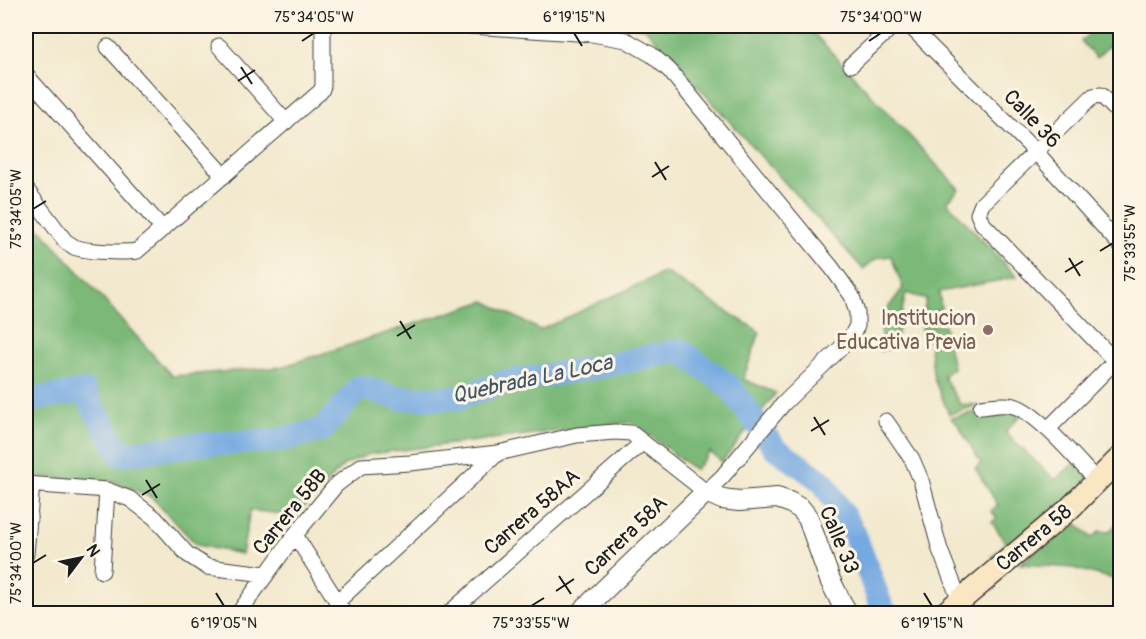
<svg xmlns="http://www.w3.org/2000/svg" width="1146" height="639" font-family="Pangolin,sans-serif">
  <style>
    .forest { fill: #7cb979; stroke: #4c6a4a; stroke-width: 1.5 }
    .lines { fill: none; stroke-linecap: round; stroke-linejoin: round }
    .river { stroke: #75a9e1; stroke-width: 24 }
    .minor-casing { stroke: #3c3b37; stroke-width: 17 }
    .tertiary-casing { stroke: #3c3b37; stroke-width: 22 }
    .secondary-casing { stroke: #3c3b37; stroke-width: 25 }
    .minor { stroke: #fff; stroke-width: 15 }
    .tertiary { stroke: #fff; stroke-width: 20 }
    .secondary { stroke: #fbe6c4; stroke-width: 22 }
    .ticks { fill: none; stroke: #1c1c1c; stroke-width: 2 }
    .education-dot { fill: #8d6e63; stroke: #fcf5e5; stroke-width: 2 }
    .labels { text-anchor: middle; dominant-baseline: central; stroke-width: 6; stroke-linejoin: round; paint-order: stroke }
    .street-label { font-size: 21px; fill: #1c1c1c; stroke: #fcf5e5 }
    .education-label { font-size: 21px; fill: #785e54; stroke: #fcf5e5; text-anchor: end }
    .water-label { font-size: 22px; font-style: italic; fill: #40546b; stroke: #fcf5e5 }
    .neatline { fill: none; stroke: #1c1c1c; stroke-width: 2 }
    .ticks-label { font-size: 15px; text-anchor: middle; fill: #1c1c1c }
  </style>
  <rect width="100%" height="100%" fill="#fcf5e5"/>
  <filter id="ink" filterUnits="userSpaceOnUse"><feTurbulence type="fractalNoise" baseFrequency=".0167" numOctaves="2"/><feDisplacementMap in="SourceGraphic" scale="12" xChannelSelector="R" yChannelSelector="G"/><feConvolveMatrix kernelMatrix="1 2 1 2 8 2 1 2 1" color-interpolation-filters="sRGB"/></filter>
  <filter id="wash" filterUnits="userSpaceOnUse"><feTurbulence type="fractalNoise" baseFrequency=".008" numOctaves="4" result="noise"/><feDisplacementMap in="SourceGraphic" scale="24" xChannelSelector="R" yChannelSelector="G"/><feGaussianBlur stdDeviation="1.35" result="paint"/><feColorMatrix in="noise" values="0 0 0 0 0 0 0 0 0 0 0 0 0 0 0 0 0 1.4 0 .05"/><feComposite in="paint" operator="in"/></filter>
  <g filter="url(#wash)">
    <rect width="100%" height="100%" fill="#f2e9ce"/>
    <!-- forest -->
    <path class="forest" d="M629,26H807L959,189L947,202L1017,277L939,292L941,308L930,314L933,326L944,325L953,368L943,376L960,404L979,405L949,414L934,379L929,341L921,330L926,299L906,293L896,338L898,347L880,351L882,316L903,288L891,256L877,258L863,269L645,28Z
      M1098,26H1120V40L1114,41L1096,58L1081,41Z
      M26,213L172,376L281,367L485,301L540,330L665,272L760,332L743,379L776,393L722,462L710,452L695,470L632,422L370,454L344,465L295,516L250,510L242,554L197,545L151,497L116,482L26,476Z
      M988,409L1023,413L1005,432L1055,480L1074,463L1087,476V484L994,561L992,557L1006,543L992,522L997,518L991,511L998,505L975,468L981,463L958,425L951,418Z
      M1073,520L1092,538L1100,531L1109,532L1120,520V583L1114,579L1073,568L1020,564Z"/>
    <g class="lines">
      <!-- river -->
      <path class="river" d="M26,399H36L84,391L120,454L200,444L275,441L322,430L360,387L399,398H459L505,382L593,368L680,350L729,386L775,448L823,482L854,533L882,608L887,614"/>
    </g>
  </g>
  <g filter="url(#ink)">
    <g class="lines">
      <!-- minor casing -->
      <g class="minor-casing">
        <path id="minor" d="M910,26L1036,152L1120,245
          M219,46L286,122
          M108,47L224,176
          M851,65L893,26
          M26,75L163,229
          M26,189L66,242C67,242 73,246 74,247C86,252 125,253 137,251L321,91L323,86V26
          M1115,361L982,223L978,214L982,204L1093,96L1101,95L1120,114
          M981,407C992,406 1004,403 1014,406C1038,413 1079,462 1097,481
          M886,421L912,459L921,480L940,550L960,601
          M1048,429L1120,356
          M26,484L107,490L130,499L155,518L187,554L207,567L266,574
          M295,535L345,614
          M26,554L32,484
          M102,571L107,490
          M337,602L498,453
          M238,614L295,535L336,485L361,466L410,463L498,453L577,435L615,432L631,433L706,492L722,477L784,403L849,340L857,326V313L852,296L832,268L670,71L652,55L626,40L592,34L471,26
          M448,614L643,442"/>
      </g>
      <!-- tertiary casing -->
      <g class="tertiary-casing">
        <path id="tertiary" d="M579,614L706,492L722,499L739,501L777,498L789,502L801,509L808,518L830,580L841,602L848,614"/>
      </g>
      <!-- secondary casing -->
      <g class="secondary-casing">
        <path id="secondary" d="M944,614L1068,510L1120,458"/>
      </g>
      <!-- minor -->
      <use href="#minor" class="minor"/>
      <!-- tertiary -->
      <use href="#tertiary" class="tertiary"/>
      <!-- secondary -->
      <use href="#secondary" class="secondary"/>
    </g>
  </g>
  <!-- ticks -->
  <path class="ticks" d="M574,33L582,46M302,41L314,33M869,41L881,33M241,67L252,84M238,81L255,70M655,162L666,180M652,177L669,166M33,209L46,201M1100,251L1113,243M1069,258L1080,276M1065,272L1083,261M400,321L411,339M397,336L415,325M814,417L825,435M811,431L829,420M146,480L157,498M142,495L160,484M33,563L46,555M559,576L571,594M556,591L574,579M216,593L224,606M924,593L932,606M531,606L544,598"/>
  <!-- markers -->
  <circle class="education-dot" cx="988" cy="330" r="6"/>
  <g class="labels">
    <!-- street labels -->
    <g class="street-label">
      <text transform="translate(1032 119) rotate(46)">Calle 36</text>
      <text transform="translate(290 512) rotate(-51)">Carrera 58B</text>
      <text transform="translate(532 512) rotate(-41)">Carrera 58AA</text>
      <text transform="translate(626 536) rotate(-44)">Carrera 58A</text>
      <text transform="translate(1034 538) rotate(-40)">Carrera 58</text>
      <text transform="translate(839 540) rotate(67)">Calle 33</text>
    </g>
    <!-- education labels -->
    <g class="education-label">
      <text x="976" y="318">Institucion<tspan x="976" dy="24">Educativa Previa</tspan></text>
    </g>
    <!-- water labels -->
    <g class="water-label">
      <text transform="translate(532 379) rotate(-12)">Quebrada La Loca</text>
    </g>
  </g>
  <!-- margin -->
  <rect width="1146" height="639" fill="none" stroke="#fcf5e5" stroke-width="66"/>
  <!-- north arrow -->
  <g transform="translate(81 558) rotate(58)" stroke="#fcf5e5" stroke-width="4.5" paint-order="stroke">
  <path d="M0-4.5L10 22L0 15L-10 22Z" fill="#1c1c1c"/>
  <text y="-9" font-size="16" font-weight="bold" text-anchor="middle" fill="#1c1c1c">N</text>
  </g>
  <rect x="33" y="33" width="1080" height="573" class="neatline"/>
  <g class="ticks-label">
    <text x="314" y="22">75°34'05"W</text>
    <text x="574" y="22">6°19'15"N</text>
    <text x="881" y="22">75°34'00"W</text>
    <text transform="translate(16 209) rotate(-90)" y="5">75°34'05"W</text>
    <text transform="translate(1130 243) rotate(-90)" y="5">75°33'55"W</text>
    <text transform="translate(16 563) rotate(-90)" y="5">75°34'00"W</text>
    <text x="224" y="628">6°19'05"N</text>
    <text x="531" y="628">75°33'55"W</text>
    <text x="932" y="628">6°19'15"N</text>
  </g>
</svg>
